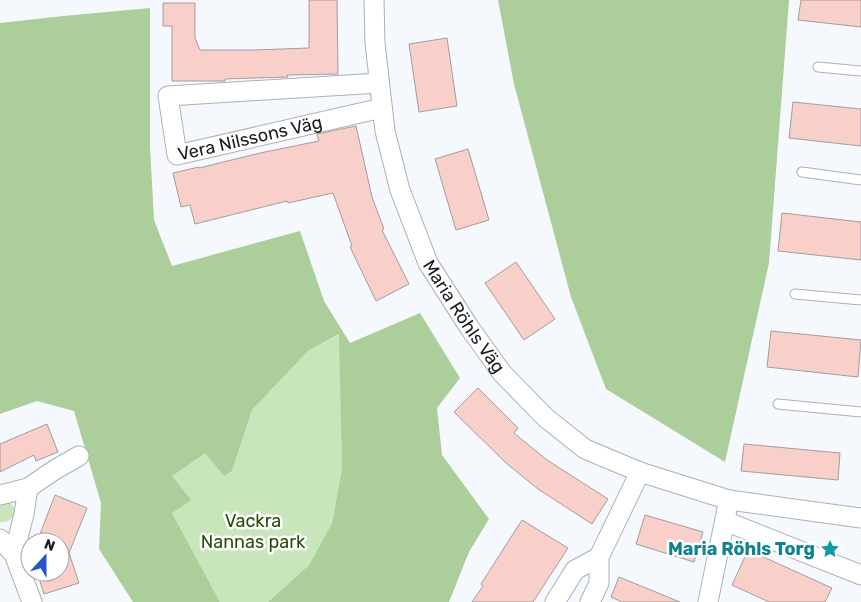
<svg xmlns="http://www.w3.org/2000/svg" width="861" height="602" font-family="Rubik,sans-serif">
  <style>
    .green { fill: #c8e5bb }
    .forest { fill: #abce9a }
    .building { fill: #f9cfca; stroke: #a49c9b }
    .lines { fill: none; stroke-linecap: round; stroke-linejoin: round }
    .service-casing { stroke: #acb0b6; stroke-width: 11 }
    .minor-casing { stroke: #acb0b6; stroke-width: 21 }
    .service { stroke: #fff; stroke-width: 9 }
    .minor { stroke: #fff; stroke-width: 19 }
    .labels { text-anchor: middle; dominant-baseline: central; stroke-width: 5; stroke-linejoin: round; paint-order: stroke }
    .street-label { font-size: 18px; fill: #191b1d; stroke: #fff }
    .park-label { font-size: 18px; fill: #265006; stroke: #fff }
    .culture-label { font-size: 18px; font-weight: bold; fill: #0d838f; stroke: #fff; text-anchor: end }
  </style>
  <rect width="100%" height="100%" fill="#f5f9fe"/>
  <!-- green -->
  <path class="green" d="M340,334L342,469L332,523L309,565L268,602H220L172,513L171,476L205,452L224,476L232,471L252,410L308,351Z
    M0,502C2,502 8,502 9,503C21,508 13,524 0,522Z"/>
  <!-- forest -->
  <path class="forest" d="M498,0H789L769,263L725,462L606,389L571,297L514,84Z
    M150,8V146L154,220L172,266L300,231L324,301L350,343L420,313L460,378L437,408L442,455L489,519L469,552L449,602H268L309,565L332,523L342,469L339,334L308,351L252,410L232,471L224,476L205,453L172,476L191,500L172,513L220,602H133L99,549L101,503L74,411L37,401L0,414V23L63,16Z"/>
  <!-- building -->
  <path class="building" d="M309,0H337L338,74L287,75L288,77L225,79V81H172V26H163V3H195V38L200,50H254L309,48Z
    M801,0H861V27L798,20Z
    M447,38L457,106L419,112L409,44Z
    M793,102L861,109V146L789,138Z
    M356,126L372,197L384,229L382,230L409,284L376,301L350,247L352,246L333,193L288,203L287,201L195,224L190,205L181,207L173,173L199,167V168L260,153L319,141L317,134Z
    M468,149L489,220L456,230L435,159Z
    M782,213L861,222V260L778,251Z
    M516,262L555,319L524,340L485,283Z
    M771,331L861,340L858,377L767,367Z
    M478,388L518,428L514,433L547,460L608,499L592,524L538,489L506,463L454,412Z
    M47,424L58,452L36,461L34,455L0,472V444Z
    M744,444L840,453L838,480L741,471Z
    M55,495L87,508L69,553L79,583L44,594L37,572H60V542H37Z
    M645,515L703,532L694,562L636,544Z
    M522,520L568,548L533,602H472L483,586L481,584Z
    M748,550L832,588L825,602H769L732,585Z
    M619,577L680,602H622L611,597Z"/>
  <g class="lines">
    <!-- service casing -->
    <g class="service-casing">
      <path id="service" d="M818,67L861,71
        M802,172L861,180
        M795,294L861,300
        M778,404L861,412"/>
    </g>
    <!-- minor casing -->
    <g class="minor-casing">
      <g id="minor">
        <path id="s1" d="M374,0L375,43L385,131L400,190L428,263L469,327L502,373L546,418L585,449L640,472L729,500L861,518"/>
        <path id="s2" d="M379,83L168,96L177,155L382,108"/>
        <path d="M0,495L28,488L56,469L79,456"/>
        <path d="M725,521L861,575"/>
        <path d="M0,539L14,554L32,602"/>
        <path d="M14,554L24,514L28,488"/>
        <path d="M555,602L575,570L599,557"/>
        <path d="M590,602L599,583V557L640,472"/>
        <path d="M708,602L727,509"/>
      </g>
    </g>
    <!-- service -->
    <use href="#service" class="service"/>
    <!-- minor -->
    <use href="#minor" class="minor"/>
  </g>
  <!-- icons -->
  <defs>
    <g id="sight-bare" transform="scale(1.5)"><path d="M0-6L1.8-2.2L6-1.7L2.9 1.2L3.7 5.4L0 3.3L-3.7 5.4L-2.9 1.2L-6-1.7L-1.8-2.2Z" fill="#0f9aa8" stroke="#fff" stroke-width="2.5" paint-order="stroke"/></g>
  </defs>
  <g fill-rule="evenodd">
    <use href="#sight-bare" x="830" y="549"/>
  </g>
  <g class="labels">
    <!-- street labels -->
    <g class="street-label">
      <text stroke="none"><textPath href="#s2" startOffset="346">Vera Nilssons Väg</textPath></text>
      <text stroke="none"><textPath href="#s1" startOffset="335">Maria Röhls Väg</textPath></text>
    </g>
    <!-- park labels -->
    <g class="park-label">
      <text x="253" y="521">Vackra<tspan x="253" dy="21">Nannas park</tspan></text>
    </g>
    <!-- culture labels -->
    <g class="culture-label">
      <text x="815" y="549">Maria Röhls Torg</text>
    </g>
  </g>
  <!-- north arrow -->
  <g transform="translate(45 557) rotate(21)"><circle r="24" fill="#ffffff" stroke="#a3a4a5"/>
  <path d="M0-4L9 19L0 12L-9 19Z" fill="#2456c4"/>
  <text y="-8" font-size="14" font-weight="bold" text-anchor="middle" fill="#191b1d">N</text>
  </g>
</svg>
